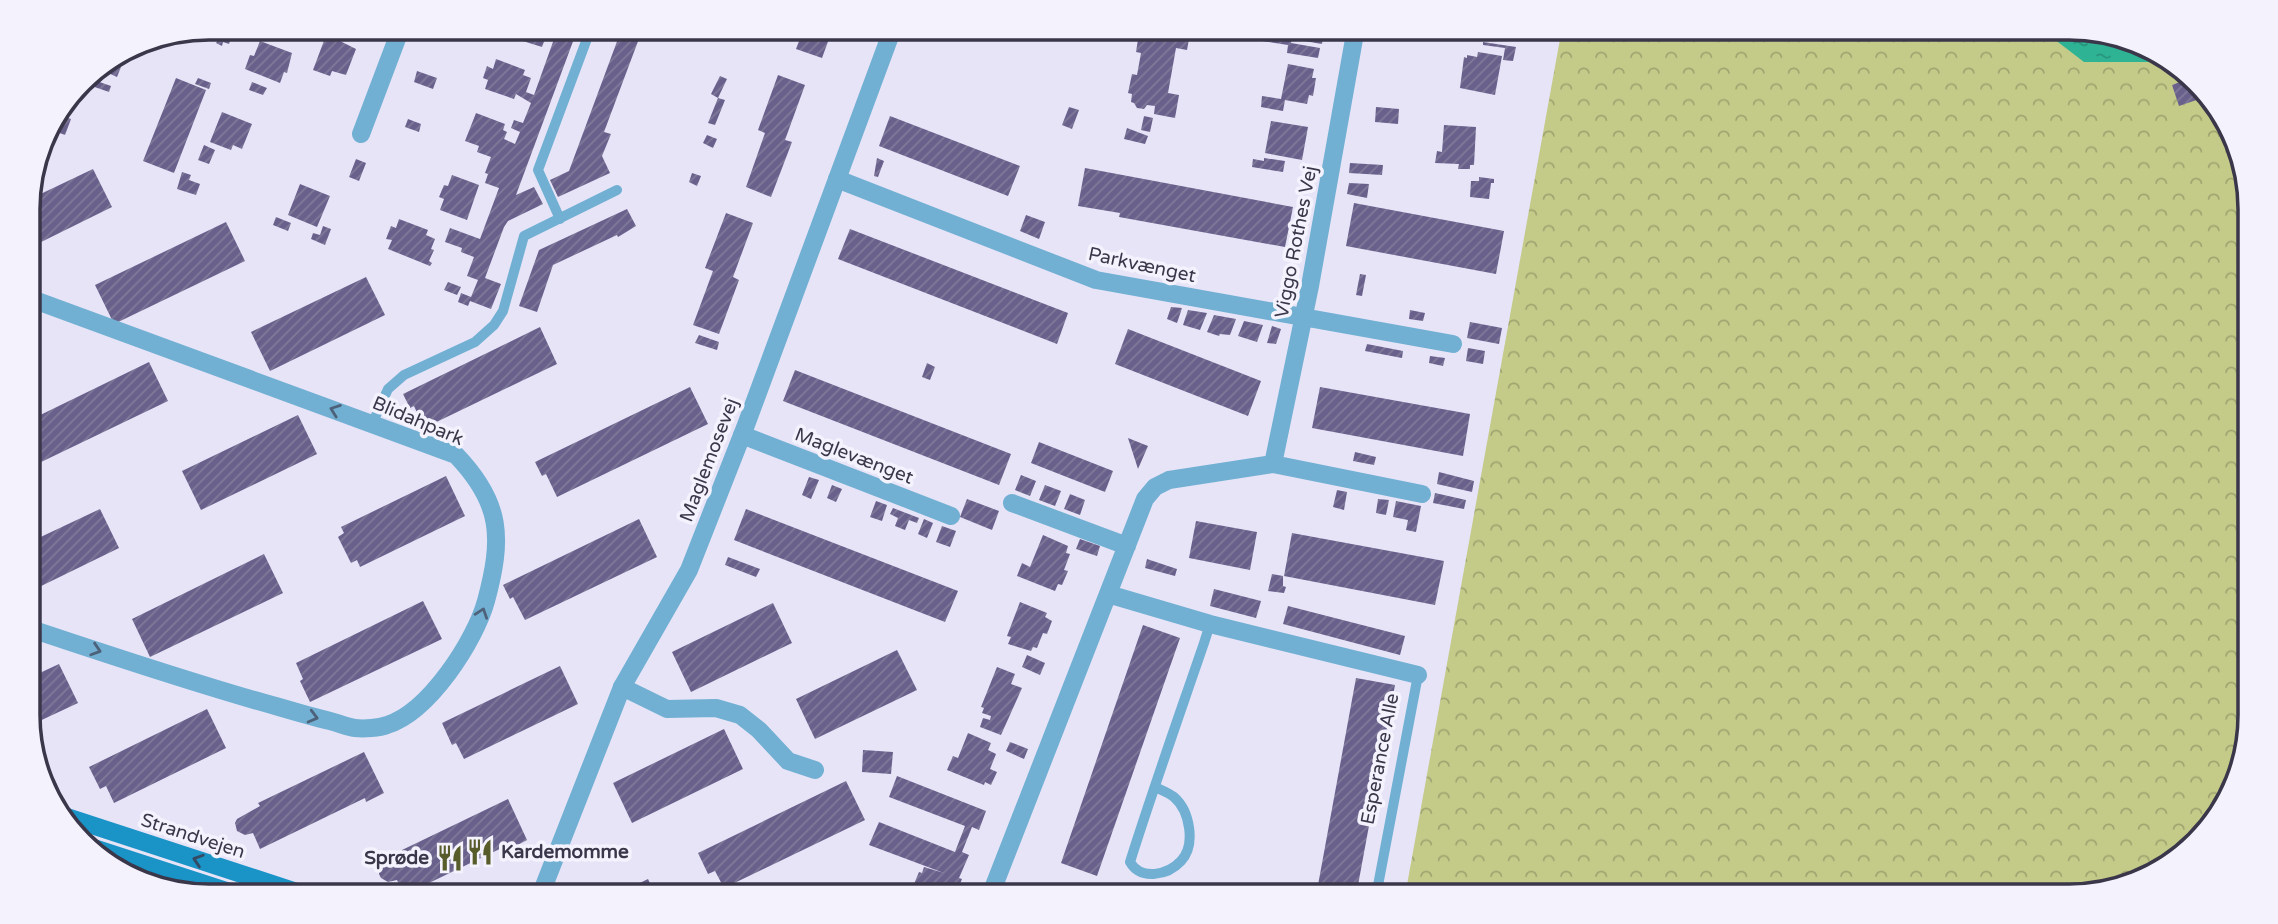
<svg xmlns="http://www.w3.org/2000/svg" width="2278" height="924" font-family="'Varela Round',sans-serif">
  <style>
    .park { fill: url(#park-crowns) }
    .water { fill: url(#water-ripples) }
    .building { fill: url(#building-hatch) }
    .lines { fill: none; stroke-linecap: round; stroke-linejoin: round }
    .service { stroke: #71b0d2; stroke-width: 10 }
    .minor { stroke: #71b0d2; stroke-width: 18 }
    .tertiary { stroke: #71b0d2; stroke-width: 18 }
    .secondary { stroke: #1a93c6; stroke-width: 18 }
    .oneway { stroke: #4e617a }
    .oneway2 { stroke: #344963 }
    .labels { text-anchor: middle; dominant-baseline: central; stroke-width: 7; stroke-linejoin: round; paint-order: stroke }
    .street-label { font-size: 19px; fill: #3b374a; stroke: #f4f3fd }
    .poi-label { font-size: 19px; font-weight: bold; fill: #3b374a; stroke: #f4f3fd; text-anchor: start }
    .rim { fill: none; stroke: #3b374a; stroke-width: 3.5 }
  </style>
  <defs>
    <pattern id="park-crowns" width="20" height="18" patternUnits="userSpaceOnUse" patternTransform="scale(1.75)"><rect width="20" height="18" fill="#c4ca88"/><path d="M2 6a3 3 0 1 1 6 0M12 15a3 3 0 1 1 6 0" fill="none" stroke="#a0a571"/></pattern>
    <pattern id="water-ripples" width="26" height="14" patternUnits="userSpaceOnUse" patternTransform="scale(1.75)"><rect width="26" height="14" fill="#2eb495"/><path d="M2 4q2-2 4 0t4 0M15 11q2-2 4 0t4 0" fill="none" stroke="#28937c"/></pattern>
    <pattern id="building-hatch" width="6" height="6" patternUnits="userSpaceOnUse" patternTransform="scale(1.75)"><rect width="6" height="6" fill="#69618b"/><path d="M-1 1l2-2M0 6l6-6M5 7l2-2" fill="none" stroke="#807a9a"/></pattern>
  </defs>
  <rect width="100%" height="100%" fill="#e7e4f8"/>
  <!-- park -->
  <path class="park" d="M1562,28H2069L2128,38L2205,90L2248,185L2250,715L2240,774L2179,859L2080,896H1405Z"/>
  <!-- water -->
  <path class="water" d="M2058,28L2128,38L2158,58L2153,62H2084L2054,39Z"/>
  <!-- building -->
  <path class="building" d="M209,28H235L229,44L223,42L222,46L216,43L218,40L195,31Z
    M299,28H309L306,37L297,33Z
    M508,28H545L548,31L542,47L510,37L513,30Z
    M558,28H578L516,195L534,187L543,204L508,221L504,227L485,278L501,284L491,309L470,301L468,306L458,302L461,293L471,297L478,280L467,276L474,257L461,252L462,248L445,242L450,228L480,239L499,188L485,183L488,174L485,173L491,157L477,152L479,146L465,141L476,113L505,124L503,130L507,132L504,139L515,144L520,132L511,128L514,120L523,123L531,103L516,94L514,99L485,89L488,80L483,78L487,66L493,69L496,59L525,70L523,75L531,78L526,92L534,95Z
    M622,28H664L665,30L648,39L640,36L604,132L611,134L602,156L610,173L558,197L550,180L569,171Z
    M804,28H833L822,58L796,49Z
    M1144,28L1168,31L1169,28H1191L1187,50L1176,48L1168,93L1179,95L1175,118L1154,114L1155,106L1147,105L1144,109L1137,108L1134,103L1131,102L1132,94L1128,93L1132,74L1137,75L1141,53L1136,52L1139,33L1143,34Z
    M1258,28H1325L1322,44L1292,39L1291,43L1320,48L1318,58L1287,53L1288,45L1256,40Z
    M325,38L333,40L334,38L356,49L346,75L332,71L330,76L313,70Z
    M260,41L292,53L287,73L284,72L280,83L245,69L250,55L254,56Z
    M1483,42L1516,47L1513,61L1503,60L1505,48L1483,45Z
    M1478,52L1502,56L1495,95L1460,88L1464,57L1467,58V55L1477,57Z
    M108,62L121,67L117,77L97,68Z
    M1288,64L1314,69L1312,78H1316L1313,96L1309,95L1307,104L1285,100L1283,111L1261,107L1262,96L1281,99Z
    M95,70L103,73L101,78L89,74Z
    M417,71L437,78L433,89L414,82Z
    M778,75L805,85L785,140L792,142L771,197L746,187L765,133L758,130Z
    M720,76L727,79L718,98L711,94Z
    M88,78L111,86L109,92L86,84Z
    M176,78L206,90L174,173L143,161Z
    M198,78L211,83L209,89L195,84Z
    M2188,79L2205,90L2208,96L2179,106L2172,85Z
    M252,82L267,88L263,95L249,90Z
    M718,98L725,100L715,125L708,123Z
    M1069,107L1079,110L1072,129L1062,125Z
    M1376,107L1399,109L1398,124L1375,122Z
    M222,112L252,124L242,149L233,145L231,150L210,142Z
    M58,114L71,119L65,135L49,129Z
    M890,116L1020,166L1008,196L879,146Z
    M1144,116L1153,118L1150,132L1141,130Z
    M408,119L421,124L419,132L405,127Z
    M1271,121L1308,127L1302,160L1265,153Z
    M1444,125L1476,127L1474,165H1470V169H1458L1459,164L1435,163L1437,151L1442,152Z
    M1127,128L1148,136L1145,144L1124,139Z
    M707,135L717,139L713,148L703,143Z
    M204,145L215,150L209,164L198,160Z
    M877,158L884,161L878,177L874,176Z
    M1264,158L1285,161L1283,172L1252,167L1253,159L1264,161Z
    M356,159L366,163L359,181L349,177Z
    M1350,163L1383,165L1382,175L1349,173Z
    M1085,168L1293,207L1285,247L1119,217L1120,213L1078,206Z
    M93,169L112,207L29,248L28,200Z
    M182,172L191,175L189,180L200,184L196,195L177,189Z
    M692,173L701,176L697,186L689,182Z
    M452,175L479,185L467,220L440,210L444,199L439,197L444,185L448,186Z
    M1479,177L1494,179V183H1491L1489,199L1470,197L1471,181H1479Z
    M1349,183L1369,184L1367,198L1347,194Z
    M300,184L330,196L317,227L288,215Z
    M1354,203L1504,231L1496,274L1346,246Z
    M627,209L636,226L618,237L617,235L553,265L537,312L519,306L539,250Z
    M726,213L753,223L733,277L739,280L719,334L693,325L713,271L705,268Z
    M1026,215L1045,222L1039,239L1020,231Z
    M276,217L291,223L288,231L273,225Z
    M399,219L428,230L426,235L435,239L431,249L434,250L429,261L432,263L430,266L388,249L392,240L386,239L391,226L396,228Z
    M226,222L245,261L114,324L95,285Z
    M1298,224L1305,226L1302,241L1294,239Z
    M323,226L331,229L325,245L311,239L313,233L320,235Z
    M850,229L1068,313L1057,344L838,259Z
    M1154,262L1167,267L1166,274L1152,271Z
    M1360,274L1366,275L1362,296L1356,295Z
    M366,277L385,315L270,371L251,332Z
    M448,282L461,287L457,295L444,290Z
    M1171,307L1182,308L1177,323L1167,319Z
    M1188,310L1207,313L1200,330L1183,325Z
    M1410,310L1425,313L1423,321L1409,319Z
    M1214,315L1236,319L1230,335L1220,334L1219,336L1207,332Z
    M1244,321L1263,325L1257,342L1238,336Z
    M1470,322L1502,328L1499,344L1467,338Z
    M1272,326L1281,329L1276,344L1267,343Z
    M540,327L557,364L424,428L414,406L410,408L403,394Z
    M1128,329L1261,381L1248,416L1115,364Z
    M699,335L719,342L717,350L695,343Z
    M29,343L36,356L29,359Z
    M1367,344L1403,351L1402,358L1365,351Z
    M1468,348L1485,351L1483,364L1466,361Z
    M1430,356L1445,358L1443,366L1429,363Z
    M149,362L168,401L37,464L30,449V420Z
    M927,363L935,367L930,380L922,377Z
    M795,370L1011,454L999,485L783,401Z
    M690,387L708,424L557,497L546,474L542,476L535,462Z
    M1320,387L1470,414L1463,456L1312,428Z
    M298,415L317,454L201,510L182,471Z
    M1128,438L1148,446L1138,469Z
    M830,441L842,446L840,453L828,448Z
    M1039,442L1113,471L1105,492L1031,463Z
    M1355,452L1376,457L1374,465L1353,461Z
    M881,462L897,468L894,474L879,467Z
    M1439,472L1474,481L1472,492L1437,484Z
    M1021,475L1036,481L1030,496L1015,490Z
    M446,476L465,516L360,567L357,560L351,563L338,537L344,533L341,527Z
    M809,477L819,480L811,499L802,495Z
    M832,485L842,489L836,502L827,498Z
    M1045,485L1061,491L1055,506L1039,500Z
    M1337,490L1347,492L1344,510L1333,507Z
    M1435,493L1466,500L1464,509L1433,503Z
    M1070,494L1085,500L1080,515L1064,509Z
    M967,499L999,511L992,530L960,517Z
    M1378,499L1389,500L1386,515L1376,513Z
    M876,501L887,505L882,521L870,517Z
    M1396,501L1421,506L1416,532L1406,530L1408,520L1393,517Z
    M893,508L919,518L917,523L909,520L905,530L895,526L898,518L890,514Z
    M100,509L119,548L31,591L30,542Z
    M746,509L958,591L945,622L734,540Z
    M639,519L657,557L525,620L513,597L510,599L503,585Z
    M924,519L933,523L927,538L918,534Z
    M1196,521L1257,532L1250,570L1189,558Z
    M942,526L956,531L950,547L936,542Z
    M1292,533L1444,561L1435,605L1284,576Z
    M1043,535L1068,546L1066,553L1070,554L1064,570L1068,571L1062,585L1058,584L1055,591L1017,576L1022,563L1030,567Z
    M1080,539L1100,546L1097,556L1076,549Z
    M264,554L283,593L150,657L132,619Z
    M728,557L760,569L756,577L725,565Z
    M1147,559L1177,569L1175,576L1145,568Z
    M1272,574L1283,576V586L1286,587L1284,593L1268,591Z
    M1214,589L1261,601L1256,618L1210,606Z
    M423,601L442,639L310,702L300,681L303,679L296,663Z
    M1020,602L1047,613L1045,617L1052,621L1047,634L1043,633L1037,648L1033,647L1031,651L1008,644L1011,637L1007,636Z
    M773,603L792,643L691,692L672,652Z
    M1288,606L1405,636L1400,655L1283,624Z
    M1143,625L1180,638L1097,876L1061,863Z
    M897,650L917,690L815,739L796,699Z
    M1027,655L1045,663L1040,675L1022,667Z
    M59,664L78,703L31,725V677Z
    M560,666L578,704L464,759L456,743L452,745L442,723Z
    M997,667L1015,674L1011,684L1022,688L1001,735L980,727L983,718L990,720L991,716L982,713L984,708L981,707Z
    M1356,678L1395,685L1356,896H1316Z
    M207,709L226,748L114,803L106,786L100,789L89,767Z
    M724,729L743,769L632,823L613,783Z
    M968,733L991,743L988,750L996,754L990,769L997,772L991,785L985,782L984,785L947,770L953,756L958,758Z
    M1010,742L1028,749L1024,759L1006,751Z
    M863,750L893,752L891,774L862,772Z
    M364,752L384,793L366,802L365,798L260,849L253,833L245,835L237,831L235,823L237,819L260,806L258,803Z
    M897,776L986,811L979,830L972,827L962,852L969,855L959,878L962,879L955,896H913L918,886L914,884L919,872L922,873L924,867L944,873L869,845L879,822L955,852L965,826L889,797Z
    M846,781L865,820L724,888L715,871L708,874L698,853Z
    M508,799L527,840L510,849L508,845L404,895L397,880L388,882L381,878L379,874L380,866L403,853L402,850Z
    M648,879L656,896H613Z"/>
  <g class="lines">
    <!-- service -->
    <path class="service" d="M560,219L538,170L591,28
      M372,424L388,389L404,375L475,342L494,325L503,311L524,236L617,190
      M1155,787C1161,790 1169,793 1174,797C1190,811 1196,845 1181,861C1168,875 1141,881 1130,862C1153,789 1179,716 1204,643L1210,624
      M1376,896L1418,675"/>
    <!-- minor -->
    <path class="minor" d="M361,134L401,28
      M837,179L1096,280L1453,344
      M29,298L456,455C502,503 503,538 486,601C475,641 429,712 387,725C379,728 364,729 355,728C347,727 338,723 330,721C313,717 296,712 279,707C195,684 113,656 31,629
      M742,435L951,516
      M1273,464L1310,286L1356,28
      M1012,503L1127,546
      M1108,594L1210,624L1418,675
      M622,687L667,709L716,708L740,715L759,730L788,761L815,770
      M990,896L1145,499L1155,487L1169,480L1273,464L1422,494"/>
    <!-- tertiary -->
    <path class="tertiary" d="M540,896L622,687L689,570L746,425L893,28"/>
    <!-- secondary -->
    <path class="secondary" d="M64,816L309,896
      M94,848L242,896"/>
  </g>
  <!-- one-way arrows -->
  <defs><path id="oneway-chevron" d="M-2-3.5L2.5 0L-2 3.5" fill="none" stroke-width="1.6" stroke-linecap="round" stroke-linejoin="round" transform="scale(1.75)"/></defs>
  <g class="oneway">
    <use href="#oneway-chevron" transform="translate(335 410) rotate(-160)"/>
    <use href="#oneway-chevron" transform="translate(482 613) rotate(-71)"/>
    <use href="#oneway-chevron" transform="translate(96 650) rotate(18)"/>
    <use href="#oneway-chevron" transform="translate(313 717) rotate(15)"/>
  </g>
  <use class="oneway2" href="#oneway-chevron" transform="translate(198 860) rotate(-162)"/>
  <!-- icons -->
  <defs>
    <g id="restaurant-bare" transform="scale(2.1)"><path d="M-5-6h1v4h1v-4h1v4h1v-4h1v5L-1.5 .5V6h-2V.5L-5-1ZM5-6V6H3V1.5H1.5Q1.5-4 5-6Z" fill="#585c2a" stroke="#f4f3fd" stroke-width="2.5" paint-order="stroke"/></g>
  </defs>
  <g fill-rule="evenodd">
    <use href="#restaurant-bare" x="480" y="852"/>
    <use href="#restaurant-bare" x="450" y="858"/>
  </g>
  <g class="labels">
    <!-- street labels -->
    <g class="street-label">
      <text transform="translate(1296 242) rotate(-79)">Viggo Rothes Vej</text>
      <text transform="translate(1142 265) rotate(12)">Parkvænget</text>
      <text transform="translate(418 421) rotate(23)">Blidahpark</text>
      <text transform="translate(854 456) rotate(21)">Maglevænget</text>
      <text transform="translate(709 460) rotate(-69)">Maglemosevej</text>
      <text transform="translate(1380 759) rotate(-79)">Esperance Alle</text>
      <text transform="translate(193 836) rotate(18)">Strandvejen</text>
    </g>
    <!-- poi labels -->
    <g class="poi-label">
      <text x="501" y="852">Kardemomme</text>
      <text x="429" y="858" text-anchor="end">Sprøde</text>
    </g>
  </g>
  <!-- crop -->
  <path d="M0 0H2278V924H0ZM209 40H2069A169 169 0 0 1 2238 209V715A169 169 0 0 1 2069 884H209A169 169 0 0 1 40 715V209A169 169 0 0 1 209 40Z" fill="#f4f3fd" fill-rule="evenodd"/>
  <path class="rim" d="M209 40H2069A169 169 0 0 1 2238 209V715A169 169 0 0 1 2069 884H209A169 169 0 0 1 40 715V209A169 169 0 0 1 209 40Z"/>
</svg>
